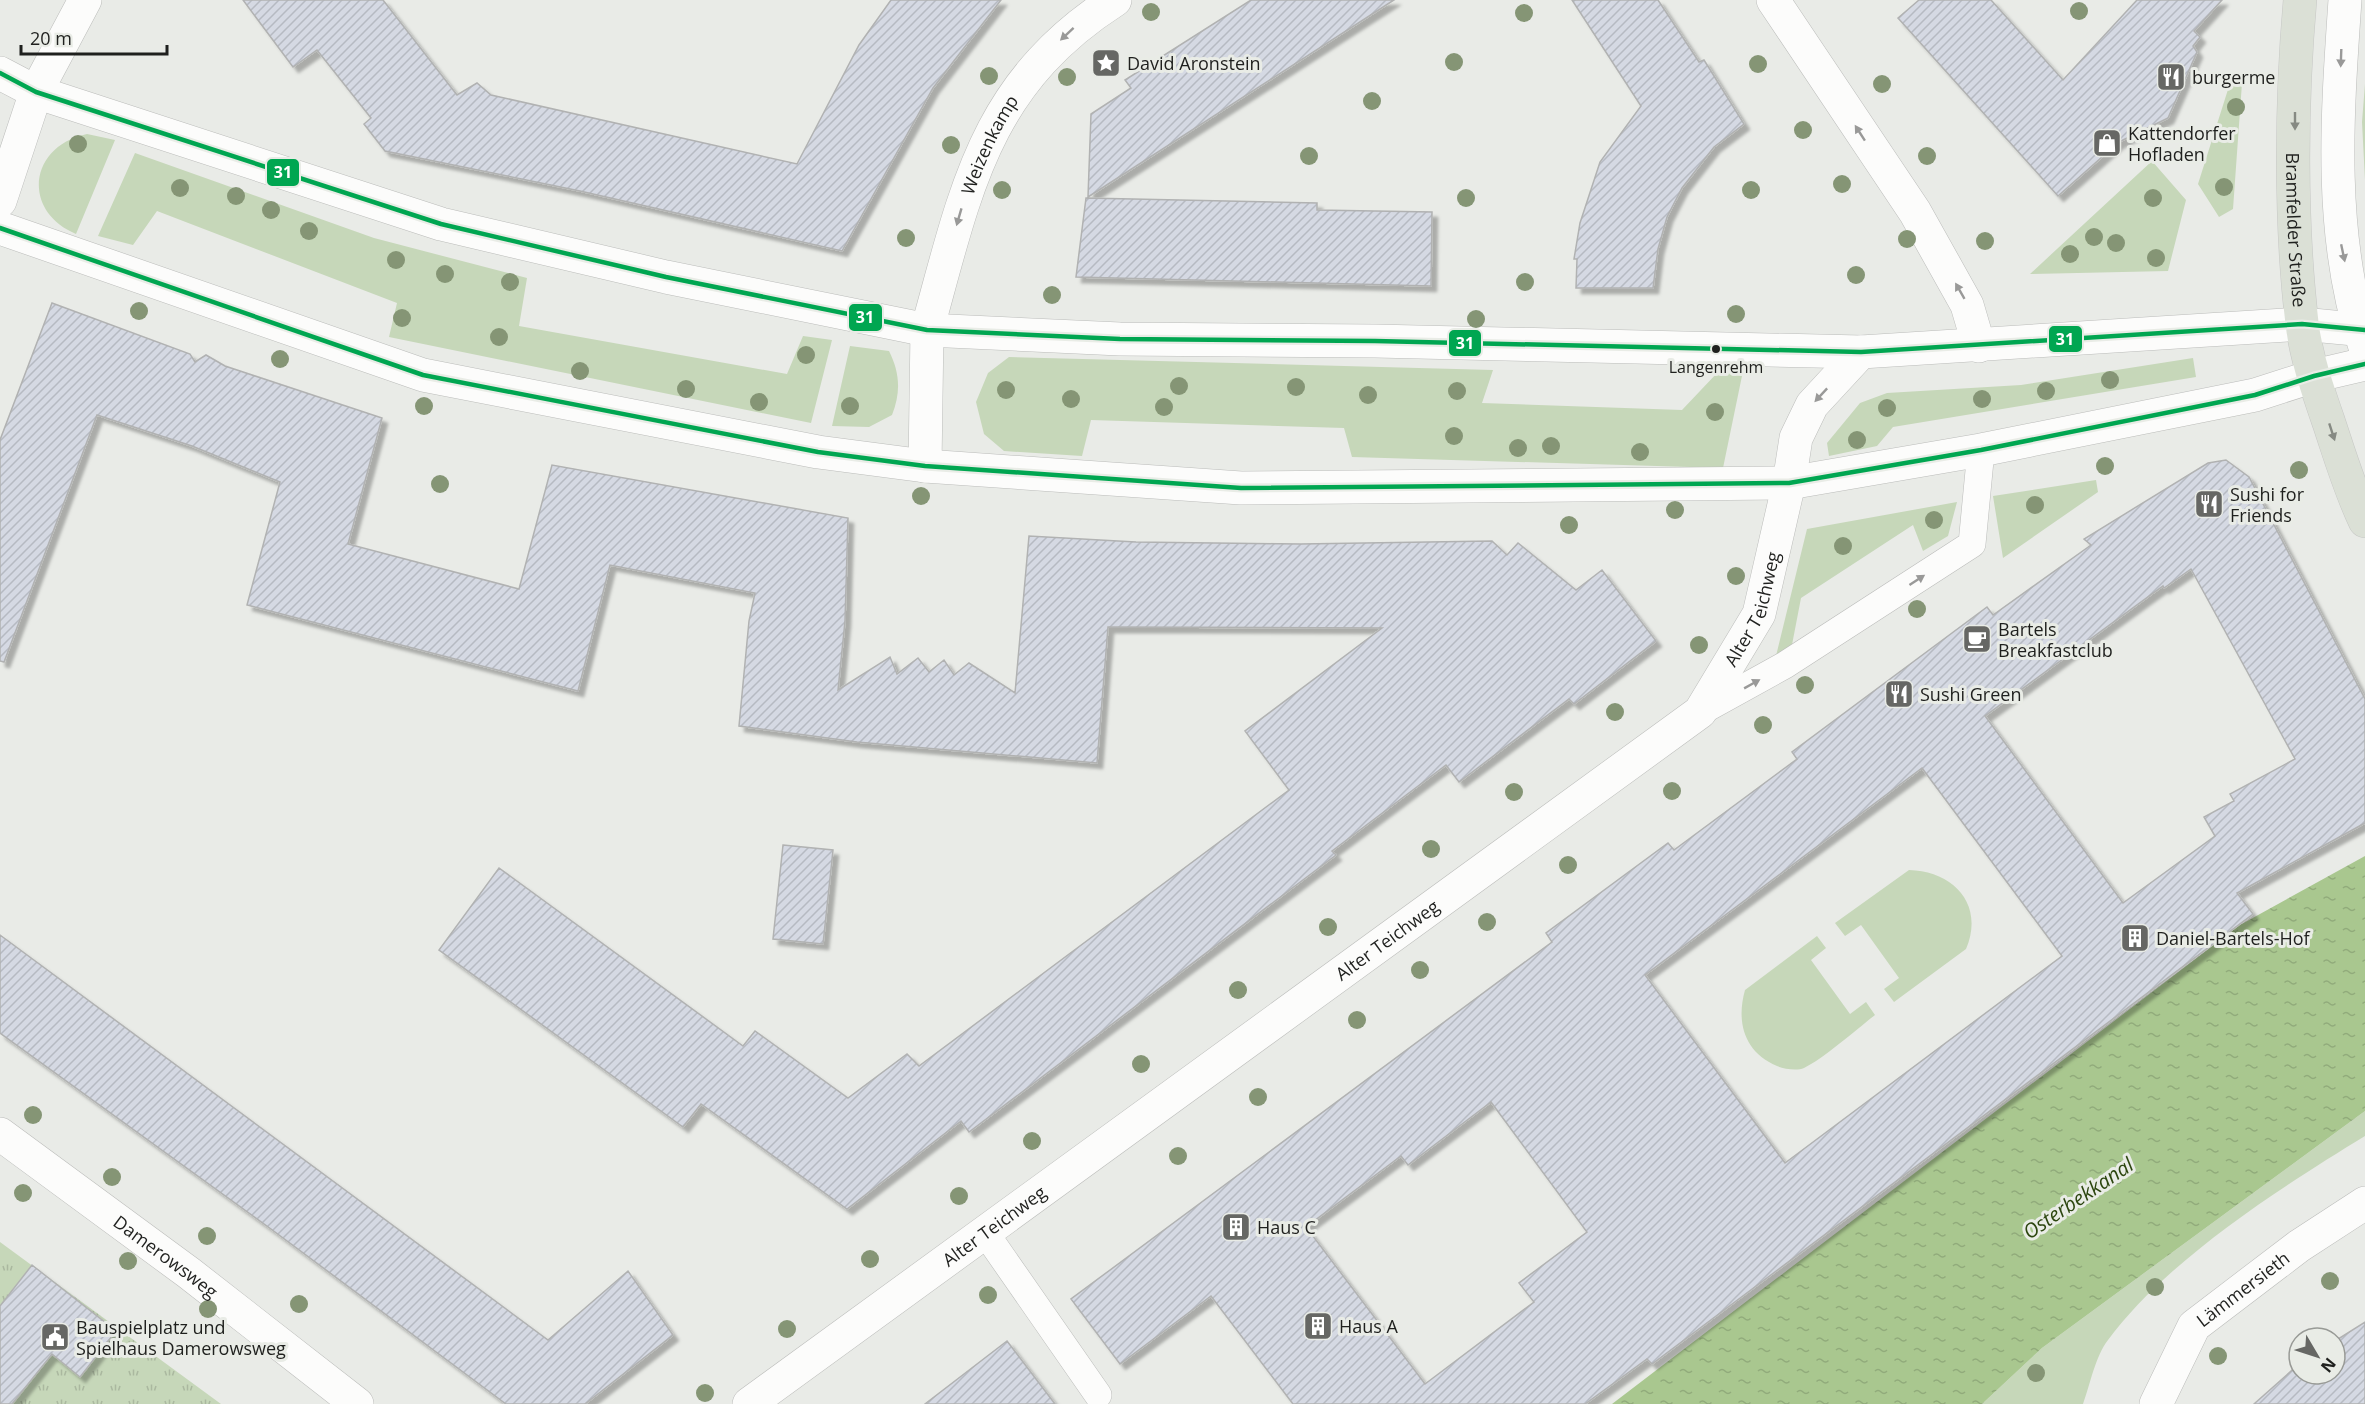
<svg xmlns="http://www.w3.org/2000/svg" width="2365" height="1404" font-family="'Open Sans',sans-serif">
  <style>
    .green { fill: #c6d7b9 }
    .park { fill: url(#park-tufts) }
    .water { fill: url(#water-ripples) }
    .building { fill: url(#building-hatch); stroke: #b1b2b2; stroke-width: 1.5; fill-rule: evenodd; filter: url(#shadow) }
    .lines { fill: none; stroke-linecap: round; stroke-linejoin: round }
    .lane-casing { stroke: #bbbcba; stroke-width: 28 }
    .street-casing { stroke: #bbbcba; stroke-width: 34 }
    .secondary-casing { stroke: #bbbcba; stroke-width: 34 }
    .primary-casing { stroke: #c6c7c5; stroke-width: 34 }
    .lane { stroke: #fcfcfb; stroke-width: 27 }
    .street { stroke: #fcfcfb; stroke-width: 33 }
    .secondary { stroke: #fcfcfb; stroke-width: 33 }
    .primary { stroke: #dbe0d6; stroke-width: 33 }
    .bus-1-casing { stroke: #e9ece6; stroke-width: 9 }
    .bus-1 { stroke: #00a651; stroke-width: 4.5 }
    .tree { fill: #859575 }
    .oneway { fill: #999998 }
    .oneway2 { fill: #868a83 }
    .bus-dot { fill: #1f201e; stroke: #e9ece6; stroke-width: 2 }
    .labels { text-anchor: middle; dominant-baseline: central; stroke-width: 6; stroke-linejoin: round; paint-order: stroke }
    .bus-label { font-size: 16px; fill: #1f201e; stroke: #e9ece6 }
    .poi-label { font-size: 18px; fill: #1f201e; stroke: #e9ece6; text-anchor: start }
    .street-label { font-size: 18px; fill: #1f201e; stroke: #e9ece6 }
    .water-label { font-size: 20px; font-style: italic; fill: #2c460f; stroke: #e9ece6 }
    .line-badge { stroke: #e9ece6; stroke-width: 2 }
    .badge-label { font-size: 16px; text-anchor: middle; font-weight: bold; fill: #fff }
  </style>
  <defs>
    <pattern id="park-tufts" width="24" height="20" patternUnits="userSpaceOnUse" patternTransform="scale(1.5)"><rect width="24" height="20" fill="#c6d7b9"/><path d="M3 7l-1-3M5 7V3M7 7l1-3M15 17l-1-3M17 17v-4M19 17l1-3" fill="none" stroke="#aab89f"/></pattern>
    <pattern id="water-ripples" width="26" height="14" patternUnits="userSpaceOnUse" patternTransform="scale(1.5)"><rect width="26" height="14" fill="#a9c78f"/><path d="M2 4q2-2 4 0t4 0M15 11q2-2 4 0t4 0" fill="none" stroke="#91ab7b"/></pattern>
    <pattern id="building-hatch" width="6" height="6" patternUnits="userSpaceOnUse" patternTransform="scale(1.5)"><rect width="6" height="6" fill="#d5d9e3"/><path d="M-1 1l2-2M0 6l6-6M5 7l2-2" fill="none" stroke="#b6bac2"/></pattern>
    <filter id="shadow"><feDropShadow dx="5.5" dy="5.5" stdDeviation="1.5" flood-color="#0004"/></filter>
  </defs>
  <rect width="100%" height="100%" fill="#e9ebe7"/>
  <!-- green -->
  <path class="green" d="M2231,80L2242,83L2233,209L2219,217L2198,184Z
    M2365,84V180L2362,122Z
    M87,134L115,140L76,234C21,211 29,146 87,134Z
    M135,153L374,238L527,278L519,326L787,374L803,336L832,340L811,423L389,337L397,303L157,211L133,245L98,236Z
    M2152,161L2186,200L2168,271L2030,274Z
    M850,346L889,351C900,373 901,392 892,415L869,427L832,426Z
    M1009,357L1493,370L1482,403L1682,410L1718,372L1743,371L1723,468L1352,457L1344,428L1091,420L1082,456L1004,451L984,434L976,402L988,373Z
    M2193,358L2196,377L1893,427L1877,446L1829,456L1827,443L1860,403L1887,393L2021,385Z
    M2096,480L2098,492L2003,558L1993,496Z
    M1957,502L1948,536L1923,551L1913,525L1801,598L1791,650L1776,656L1807,529Z
    M1909,870C1953,871 1985,904 1966,949L1894,1002L1884,989L1899,978L1861,925L1845,936L1835,923Z
    M1817,936L1826,948L1811,960L1850,1014L1866,1002L1875,1015C1857,1029 1823,1059 1804,1068C1797,1071 1784,1069 1777,1066C1744,1052 1736,1022 1745,990Z
    M2365,1111V1136C2280,1188 2167,1260 2108,1340C2095,1357 2090,1385 2083,1404H1982L2042,1348Z"/>
  <!-- park -->
  <path class="park" d="M0,1242L221,1404H0Z"/>
  <!-- water -->
  <path class="water" d="M2365,856V1111L2042,1348L1982,1404H1612L2240,925Z"/>
  <!-- building -->
  <path class="building" d="M243,0H383L457,95L477,83L491,95L797,164L859,45L891,0H1001L933,88L842,251L580,191L385,151L364,124L371,118L317,50L293,67Z
    M1251,0H1394L1088,197L1091,114L1131,88L1125,80Z
    M1572,0H1658L1699,62L1704,60L1744,124L1714,147L1682,188L1667,217L1658,249L1653,288H1576L1577,259H1574L1580,223L1600,162L1641,106Z
    M1919,0H1991L2063,80L2137,0H2222L2194,31L2200,37L2193,46L2197,52L2168,118L2119,142L2058,196L1898,18Z
    M1086,198L1317,203V210L1432,212L1431,286L1076,277Z
    M52,303L190,354L195,362L206,355L225,366L382,418L348,544L519,589L552,465L848,518L845,621L838,690L890,657L897,674L918,658L929,672L944,660L954,675L969,663L1015,693L1029,536L1136,542L1300,544L1492,541L1507,555L1518,543L1576,590L1602,570L1656,641L1574,704L1569,699L1459,782L1446,765L1332,851L1336,855L969,1132L961,1121L847,1209L701,1104L683,1127L439,950L499,868L743,1046L755,1031L848,1098L907,1054L919,1066L1289,790L1245,731L1382,628L1108,627L1097,763L857,742L739,726L749,621L755,593L610,565L578,691L247,605L280,482L192,446L97,415L4,662L0,661V440Z
    M2226,460L2249,477L2365,699V823L2237,893L2253,914L1652,1364L1647,1359L1585,1404H1293L1211,1296L1120,1364L1071,1299L1552,942L1546,933L1668,843L1674,850L1797,759L1792,752L1987,607L1993,615L2091,545L2084,539L2208,463ZM2191,569L2295,759L2230,794L2234,801L2204,817L2215,836L2123,903L1985,716L2163,586L2164,588ZM1922,768L2062,956L1785,1163L1645,975ZM1491,1102L1587,1232L1519,1283L1534,1302L1425,1384L1306,1227L1401,1156L1408,1165Z
    M783,845L833,850L823,944L773,939Z
    M0,935L548,1340L628,1271L673,1335L585,1404H506L271,1229L0,1033Z
    M32,1265L116,1331L80,1377L52,1354L12,1404H0V1306Z
    M2365,1322V1404H2254L2299,1364V1374H2335V1341Z
    M1007,1341L1055,1404H925Z"/>
  <g class="lines">
    <!-- lane casing -->
    <g class="lane-casing">
      <path id="lane" d="M1700,712L1785,665L1972,544L1981,450
        M984,1231L1098,1395"/>
    </g>
    <!-- street casing -->
    <g class="street-casing">
      <g id="street">
        <path d="M1773,0L1915,212L1967,305L1979,346"/>
        <path d="M36,92L85,0"/>
        <path id="s1" d="M927,330C966,190 984,84 1115,0"/>
        <path id="s2" d="M0,1134L189,1273L357,1404"/>
        <path id="s3" d="M2156,1404L2194,1326L2299,1246L2365,1203"/>
      </g>
    </g>
    <!-- secondary casing -->
    <g class="secondary-casing">
      <g id="secondary">
        <path d="M2345,0C2337,116 2328,235 2365,347"/>
        <path d="M0,73L36,92L441,224L666,277L927,330L1120,339L1375,341L1861,352L2302,324L2365,330"/>
        <path d="M0,201L36,92"/>
        <path d="M0,228L423,375L818,452L925,466L1241,488L1789,483L1981,450L2255,395L2314,376L2365,364"/>
        <path d="M925,466L927,330"/>
        <path id="s4" d="M749,1404L1700,712L1759,614L1789,483L1796,438L1812,405L1861,352"/>
      </g>
    </g>
    <!-- primary casing -->
    <g class="primary-casing">
      <g id="primary">
        <path id="s5" d="M2300,0C2291,101 2290,222 2302,323C2306,357 2318,391 2329,423C2340,456 2350,490 2365,521"/>
      </g>
    </g>
    <!-- lane -->
    <use href="#lane" class="lane"/>
    <!-- street -->
    <use href="#street" class="street"/>
    <!-- secondary -->
    <use href="#secondary" class="secondary"/>
    <!-- primary -->
    <use href="#primary" class="primary"/>
    <!-- bus-1 casing -->
    <g class="bus-1-casing">
      <path id="bus-1" d="M0,73L36,92L441,224L666,277L927,330L1120,339L1375,341L1861,352L2302,324L2365,330
        M0,228L423,375L818,452L925,466L1241,488L1789,483L1981,450L2255,395L2314,376L2365,364"/>
    </g>
    <!-- bus-1 -->
    <use href="#bus-1" class="bus-1"/>
  </g>
  <!-- trees -->
  <g class="tree">
    <circle cx="2079" cy="11" r="9"/>
    <circle cx="1151" cy="12" r="9"/>
    <circle cx="1524" cy="13" r="9"/>
    <circle cx="1454" cy="62" r="9"/>
    <circle cx="1758" cy="64" r="9"/>
    <circle cx="989" cy="76" r="9"/>
    <circle cx="1067" cy="77" r="9"/>
    <circle cx="1882" cy="84" r="9"/>
    <circle cx="1372" cy="101" r="9"/>
    <circle cx="2236" cy="107" r="9"/>
    <circle cx="1803" cy="130" r="9"/>
    <circle cx="78" cy="144" r="9"/>
    <circle cx="951" cy="145" r="9"/>
    <circle cx="1309" cy="156" r="9"/>
    <circle cx="1927" cy="156" r="9"/>
    <circle cx="1842" cy="184" r="9"/>
    <circle cx="2224" cy="187" r="9"/>
    <circle cx="180" cy="188" r="9"/>
    <circle cx="1002" cy="190" r="9"/>
    <circle cx="1751" cy="190" r="9"/>
    <circle cx="236" cy="196" r="9"/>
    <circle cx="1466" cy="198" r="9"/>
    <circle cx="2153" cy="198" r="9"/>
    <circle cx="271" cy="210" r="9"/>
    <circle cx="309" cy="231" r="9"/>
    <circle cx="2094" cy="237" r="9"/>
    <circle cx="906" cy="238" r="9"/>
    <circle cx="1907" cy="239" r="9"/>
    <circle cx="1985" cy="241" r="9"/>
    <circle cx="2116" cy="243" r="9"/>
    <circle cx="2070" cy="254" r="9"/>
    <circle cx="2156" cy="258" r="9"/>
    <circle cx="396" cy="260" r="9"/>
    <circle cx="445" cy="274" r="9"/>
    <circle cx="1856" cy="275" r="9"/>
    <circle cx="510" cy="282" r="9"/>
    <circle cx="1525" cy="282" r="9"/>
    <circle cx="1052" cy="295" r="9"/>
    <circle cx="139" cy="311" r="9"/>
    <circle cx="1736" cy="314" r="9"/>
    <circle cx="402" cy="318" r="9"/>
    <circle cx="1476" cy="319" r="9"/>
    <circle cx="499" cy="337" r="9"/>
    <circle cx="806" cy="355" r="9"/>
    <circle cx="280" cy="359" r="9"/>
    <circle cx="580" cy="371" r="9"/>
    <circle cx="2110" cy="380" r="9"/>
    <circle cx="1179" cy="386" r="9"/>
    <circle cx="1296" cy="387" r="9"/>
    <circle cx="686" cy="389" r="9"/>
    <circle cx="1006" cy="390" r="9"/>
    <circle cx="1457" cy="391" r="9"/>
    <circle cx="2046" cy="391" r="9"/>
    <circle cx="1368" cy="395" r="9"/>
    <circle cx="1071" cy="399" r="9"/>
    <circle cx="1982" cy="399" r="9"/>
    <circle cx="759" cy="402" r="9"/>
    <circle cx="424" cy="406" r="9"/>
    <circle cx="850" cy="406" r="9"/>
    <circle cx="1164" cy="407" r="9"/>
    <circle cx="1887" cy="408" r="9"/>
    <circle cx="1715" cy="412" r="9"/>
    <circle cx="1454" cy="436" r="9"/>
    <circle cx="1857" cy="440" r="9"/>
    <circle cx="1551" cy="446" r="9"/>
    <circle cx="1518" cy="448" r="9"/>
    <circle cx="1640" cy="452" r="9"/>
    <circle cx="2105" cy="466" r="9"/>
    <circle cx="2299" cy="470" r="9"/>
    <circle cx="440" cy="484" r="9"/>
    <circle cx="921" cy="496" r="9"/>
    <circle cx="2035" cy="505" r="9"/>
    <circle cx="1675" cy="510" r="9"/>
    <circle cx="1934" cy="520" r="9"/>
    <circle cx="1569" cy="525" r="9"/>
    <circle cx="1843" cy="546" r="9"/>
    <circle cx="1736" cy="576" r="9"/>
    <circle cx="1917" cy="609" r="9"/>
    <circle cx="1699" cy="645" r="9"/>
    <circle cx="1805" cy="685" r="9"/>
    <circle cx="1615" cy="712" r="9"/>
    <circle cx="1763" cy="725" r="9"/>
    <circle cx="1672" cy="791" r="9"/>
    <circle cx="1514" cy="792" r="9"/>
    <circle cx="1431" cy="849" r="9"/>
    <circle cx="1568" cy="865" r="9"/>
    <circle cx="1487" cy="922" r="9"/>
    <circle cx="1328" cy="927" r="9"/>
    <circle cx="1420" cy="970" r="9"/>
    <circle cx="1238" cy="990" r="9"/>
    <circle cx="1357" cy="1020" r="9"/>
    <circle cx="1141" cy="1064" r="9"/>
    <circle cx="1258" cy="1097" r="9"/>
    <circle cx="33" cy="1115" r="9"/>
    <circle cx="1032" cy="1141" r="9"/>
    <circle cx="1178" cy="1156" r="9"/>
    <circle cx="112" cy="1177" r="9"/>
    <circle cx="23" cy="1193" r="9"/>
    <circle cx="959" cy="1196" r="9"/>
    <circle cx="207" cy="1236" r="9"/>
    <circle cx="870" cy="1259" r="9"/>
    <circle cx="128" cy="1261" r="9"/>
    <circle cx="2330" cy="1281" r="9"/>
    <circle cx="2155" cy="1287" r="9"/>
    <circle cx="988" cy="1295" r="9"/>
    <circle cx="299" cy="1304" r="9"/>
    <circle cx="208" cy="1309" r="9"/>
    <circle cx="787" cy="1329" r="9"/>
    <circle cx="2218" cy="1356" r="9"/>
    <circle cx="2036" cy="1373" r="9"/>
    <circle cx="705" cy="1393" r="9"/>
  </g>
  <!-- one-way arrows -->
  <defs><path id="oneway-solid" d="M-6-.8H1V-3.2L6.5 0L1 3.2V.8H-6Z" transform="scale(1.5)"/></defs>
  <g class="oneway">
    <use href="#oneway-solid" transform="translate(1067 34) rotate(137)"/>
    <use href="#oneway-solid" transform="translate(2341 58) rotate(92)"/>
    <use href="#oneway-solid" transform="translate(1860 133) rotate(-123)"/>
    <use href="#oneway-solid" transform="translate(959 217) rotate(106)"/>
    <use href="#oneway-solid" transform="translate(2343 253) rotate(78)"/>
    <use href="#oneway-solid" transform="translate(1960 291) rotate(-120)"/>
    <use href="#oneway-solid" transform="translate(1821 395) rotate(133)"/>
    <use href="#oneway-solid" transform="translate(1917 580) rotate(-33)"/>
    <use href="#oneway-solid" transform="translate(1752 684) rotate(-29)"/>
  </g>
  <g class="oneway2">
    <use href="#oneway-solid" transform="translate(2295 121) rotate(90)"/>
    <use href="#oneway-solid" transform="translate(2332 432) rotate(72)"/>
  </g>
  <!-- icons -->
  <defs>
    <g id="sight-square" transform="scale(1.5)"><rect x="-9" y="-9" width="18" height="18" rx="4" fill="#666764" stroke="#e9ece6"/><path d="M0-6L1.8-2.2L6-1.7L2.9 1.2L3.7 5.4L0 3.3L-3.7 5.4L-2.9 1.2L-6-1.7L-1.8-2.2Z" fill="#fff"/></g>
    <g id="restaurant-square" transform="scale(1.5)"><rect x="-9" y="-9" width="18" height="18" rx="4" fill="#666764" stroke="#e9ece6"/><path d="M-5-6h1v4h1v-4h1v4h1v-4h1v5L-1.5 .5V6h-2V.5L-5-1ZM5-6V6H3V1.5H1.5Q1.5-4 5-6Z" fill="#fff"/></g>
    <g id="shop-square" transform="scale(1.5)"><rect x="-9" y="-9" width="18" height="18" rx="4" fill="#666764" stroke="#e9ece6"/><path d="M-5-2.5h2.3a2.7 3.5 0 0 1 5.4 0H5L5.5 6h-11ZM-1.5-2.5h3a1.5 2.3 0 0 0-3 0Z" fill="#fff"/></g>
    <g id="cafe-square" transform="scale(1.5)"><rect x="-9" y="-9" width="18" height="18" rx="4" fill="#666764" stroke="#e9ece6"/><path d="M-5.5-4.5H6V0H3Q3 3.5 0 3.5H-2.5Q-5.5 3.5-5.5 0ZM3-3.2v2h1.7v-2ZM-6 4.5H4V6H-6Z" fill="#fff"/></g>
    <g id="building-square" transform="scale(1.5)"><rect x="-9" y="-9" width="18" height="18" rx="4" fill="#666764" stroke="#e9ece6"/><path d="M-4-6H4V6H1V3H-1V6H-4ZM-2.5-4.3h1.7v1.8h-1.7ZM.8-4.3h1.7v1.8H.8ZM-2.5-1h1.7V.8h-1.7ZM.8-1h1.7V.8H.8Z" fill="#fff"/></g>
    <g id="civic-square" transform="scale(1.5)"><rect x="-9" y="-9" width="18" height="18" rx="4" fill="#666764" stroke="#e9ece6"/><path d="M-.6-6.5H3V-4.5H.6V-3L4-1V1h2V6H-6V1h2V-1L-.6-3ZM-1.2 2.5V6h2.4V2.5Z" fill="#fff"/></g>
  </defs>
  <g fill-rule="evenodd">
    <use href="#sight-square" x="1106" y="63"/>
    <use href="#restaurant-square" x="2171" y="77"/>
    <use href="#shop-square" x="2107" y="143"/>
    <use href="#restaurant-square" x="2209" y="504"/>
    <use href="#cafe-square" x="1977" y="639"/>
    <use href="#restaurant-square" x="1899" y="694"/>
    <use href="#building-square" x="2135" y="938"/>
    <use href="#building-square" x="1236" y="1227"/>
    <use href="#building-square" x="1318" y="1326"/>
    <use href="#civic-square" x="55" y="1337"/>
  </g>
  <!-- markers -->
  <circle class="bus-dot" cx="1716" cy="349" r="5"/>
  <g class="labels">
    <!-- bus labels -->
    <g class="bus-label">
      <text x="1716" y="367">Langenrehm</text>
    </g>
    <!-- poi labels -->
    <g class="poi-label">
      <text x="1127" y="63">David Aronstein</text>
      <text x="2192" y="77">burgerme</text>
      <text x="2128" y="133">Kattendorfer<tspan x="2128" dy="21">Hofladen</tspan></text>
      <text x="2230" y="494">Sushi for<tspan x="2230" dy="21">Friends</tspan></text>
      <text x="1998" y="629">Bartels<tspan x="1998" dy="21">Breakfastclub</tspan></text>
      <text x="1920" y="694">Sushi Green</text>
      <text x="2156" y="938">Daniel-Bartels-Hof</text>
      <text x="1257" y="1227">Haus C</text>
      <text x="1339" y="1326">Haus A</text>
      <text x="76" y="1327">Bauspielplatz und<tspan x="76" dy="21">Spielhaus Damerowsweg</tspan></text>
    </g>
    <!-- street labels -->
    <g class="street-label">
      <text stroke="none"><textPath href="#s1" startOffset="196">Weizenkamp</textPath></text>
      <text stroke="none"><textPath href="#s5" startOffset="230">Bramfelder Straße</textPath></text>
      <text stroke="none"><textPath href="#s4" startOffset="1293">Alter Teichweg</textPath></text>
      <text stroke="none"><textPath href="#s4" startOffset="789">Alter Teichweg</textPath></text>
      <text stroke="none"><textPath href="#s4" startOffset="303">Alter Teichweg</textPath></text>
      <text stroke="none"><textPath href="#s2" startOffset="206">Damerowsweg</textPath></text>
      <text stroke="none"><textPath href="#s3" startOffset="148">Lämmersieth</textPath></text>
    </g>
    <!-- water labels -->
    <g class="water-label">
      <text transform="translate(2078 1198) rotate(-34)">Osterbekkanal</text>
    </g>
  </g>
  <g class="line-badge">
    <rect x="266" y="158" width="34" height="29" rx="6" fill="#00a651"/>
    <rect x="848" y="303" width="35" height="29" rx="6" fill="#00a651"/>
    <rect x="2048" y="325" width="35" height="28" rx="6" fill="#00a651"/>
    <rect x="1448" y="329" width="34" height="28" rx="6" fill="#00a651"/>
  </g>
  <g class="badge-label">
    <text x="283" y="178">31</text>
    <text x="865" y="323">31</text>
    <text x="2065" y="345">31</text>
    <text x="1465" y="349">31</text>
  </g>
  <!-- north arrow -->
  <g transform="translate(2317 1356) rotate(129)"><circle r="28" fill="#e9ece6" stroke="#989a96" stroke-width="1.5"/>
  <path d="M0-4.5L10 22L0 15L-10 22Z" fill="#666764"/>
  <text y="-9" font-size="16" font-weight="bold" text-anchor="middle" fill="#1f201e">N</text>
  </g>
  <!-- scale -->
  <path d="M21 45v9h146v-9" fill="none" stroke="#1f201e" stroke-width="3"/>
  <text x="30" y="45" font-size="18" fill="#1f201e" stroke="#e9ece6" stroke-width="4.5" paint-order="stroke">20 m</text>
</svg>
